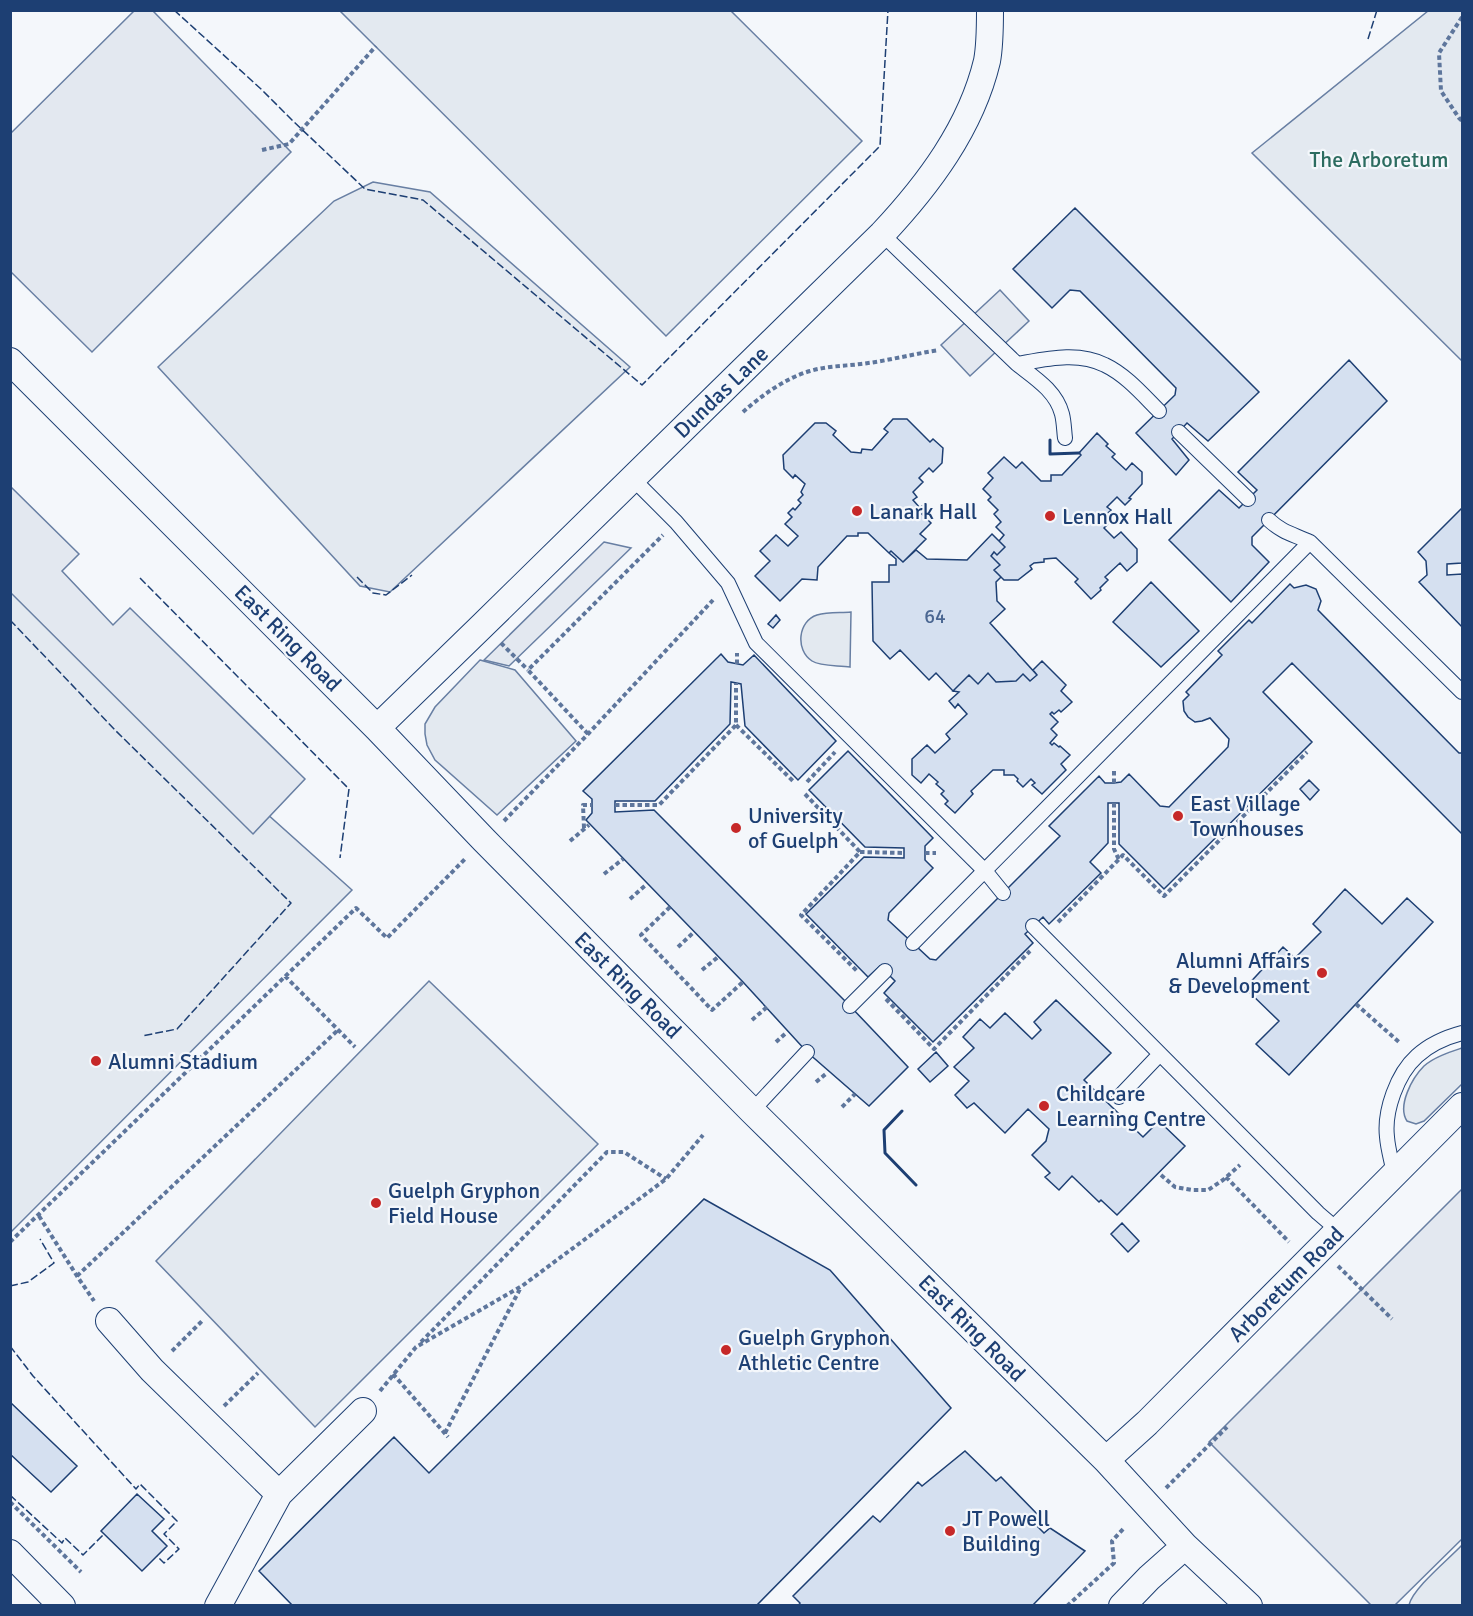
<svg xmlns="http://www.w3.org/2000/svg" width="1473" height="1616" font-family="Signika,sans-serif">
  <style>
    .green { fill: #e3e9f0; stroke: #687fa3; stroke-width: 1.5 }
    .parking { fill: #e3e8f0; stroke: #687fa3; stroke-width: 1.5 }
    .building { fill: #d5e0f0; stroke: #1d3f73; stroke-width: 1.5 }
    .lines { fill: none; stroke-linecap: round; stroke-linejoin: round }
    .service-casing { stroke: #1d3f73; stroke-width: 16 }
    .minor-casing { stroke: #1d3f73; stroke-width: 28 }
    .path { stroke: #5e769c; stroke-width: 4; stroke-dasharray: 4.5 3; stroke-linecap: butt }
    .service { stroke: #f4f7fb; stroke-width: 14 }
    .minor { stroke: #f4f7fb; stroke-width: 26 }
    .fence { stroke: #1d3f73; stroke-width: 1.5; stroke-dasharray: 8 3; stroke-linecap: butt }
    .wall { stroke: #1d3f73; stroke-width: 3 }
    .poi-dot { fill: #c62828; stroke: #f4f7fb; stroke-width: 2 }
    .labels { text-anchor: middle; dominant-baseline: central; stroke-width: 4.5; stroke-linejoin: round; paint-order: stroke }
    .number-label { font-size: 20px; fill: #4b6792 }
    .park-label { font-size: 22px; fill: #2c6c60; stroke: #f4f7fb }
    .street-label { font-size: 22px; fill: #1d3f73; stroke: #f4f7fb }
    .poi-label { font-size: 22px; fill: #1d3f73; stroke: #f4f7fb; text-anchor: start }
  </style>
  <rect width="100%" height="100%" fill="#f4f7fb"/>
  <!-- green -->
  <path class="green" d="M340,11H731L862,141L666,336Z
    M1428,11H1462V361L1252,153Z
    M373,182L430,192L630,367L390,592L360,586L158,367L334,201Z
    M11,585L352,890L11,1232Z
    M851,612L850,667C839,665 821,667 812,661C795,650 798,621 817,615C828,612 840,613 851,612Z
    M480,660L515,670L576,741L497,815L435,760L427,745L425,734V724L435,707Z
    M429,981L598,1144L315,1427L156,1261Z
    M1462,1048V1084L1424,1121L1416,1124L1407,1121C1397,1106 1412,1078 1424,1066C1434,1057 1450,1052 1462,1048Z
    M1462,1545V1605H1409C1413,1588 1449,1559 1462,1545Z"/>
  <!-- parking -->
  <path class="parking" d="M134,11H153L291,152L92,352L11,272V133Z
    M1000,290L1029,321L970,376L941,345Z
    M11,487L79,554L62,571L113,625L130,608L305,779L253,834L11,593Z
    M604,542L631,548L509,666L484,660Z
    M1462,1189V1539L1395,1605H1371L1209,1442Z"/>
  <!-- building -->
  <path class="building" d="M1075,208L1259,392L1208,441L1187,423L1172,439L1189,460L1176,475L1136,433L1175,395L1176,388L1080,291L1070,290L1052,308L1013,269Z
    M1075,208L1259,392L1208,441L1187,423L1172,439L1189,460L1176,475L1136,433L1175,395L1176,388L1080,291L1070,290L1052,308L1013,269Z
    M1349,360L1387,401L1252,537V545L1269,562L1231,602L1169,540L1219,490L1239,508L1257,490L1238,472Z
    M1349,360L1387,401L1252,537V545L1269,562L1231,602L1169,540L1219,490L1239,508L1257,490L1238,472Z
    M893,419H907L930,442L933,439L943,448L942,463L933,472L929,468L919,478L923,482L913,492L917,497L913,500L920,508L922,506L926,510L922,514L931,523L920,534L926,539L903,562L891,551L889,553L868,533H858V536H847L818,567L817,580L802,579L780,601L755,576L770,561L760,551L776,535L788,546L798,536L785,524L792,517L788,513L793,508L795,510L801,503L798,500L803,495L801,492L805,484L795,475L793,478L784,469L783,455L815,423H826L836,431L833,435L851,452L861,453L862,449L872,450L888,432L884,429Z
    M1097,433L1108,444L1106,446L1115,454L1112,457L1126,470L1132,463L1142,472V484L1129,498L1131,499L1125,505L1117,497L1107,507L1111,510L1103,518L1108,524L1104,528L1114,538L1121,532L1137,549V562L1127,571L1120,563L1105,577L1108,580L1100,588L1101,590L1091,599L1075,582L1078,579L1056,558L1044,559V562L1034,563L1030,566L1032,569L1018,580H1004L994,570L1000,565L991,556L994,552L997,555L1005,547L999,541L1004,535L996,527L1001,522L994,514L998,510L988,500L991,497L983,489L993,478L988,473L1004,457L1016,468L1022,462L1041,481H1051V475H1062L1081,455L1079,453Z
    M1462,508V563L1447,564V575L1462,574V627L1419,582L1427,575L1426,561L1418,552Z
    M1462,508V563L1447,564V575L1462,574V627L1419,582L1427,575L1426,561L1418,552Z
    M992,534L1005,547L997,555L994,552L991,556L1000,565L994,570L1001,577L996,582L997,601L1005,609L990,623L1037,675L1030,681L1023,674L1016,681L996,682L988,673L978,684L969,675L953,691L936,673L929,680L900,650L890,659L873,641L872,582H889V565H896V559L889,553L891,551L903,562L916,550L927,559L967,560Z
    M1151,582L1199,631L1161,667L1113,622Z
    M1151,582L1199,631L1161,667L1113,622Z
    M1290,584L1294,588L1306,585L1316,589L1321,601L1318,610L1459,753H1462V834L1292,663L1263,692L1312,742L1164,889L1119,844V803H1108V843L1090,862L1101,873L1049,924L1043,917L1025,934L1033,943L933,1042L884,993L895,981L880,966L868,977L806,914L864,857L904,858V848L865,847L809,790L848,751L933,838L925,846V860L933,868L889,913L888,920L930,959L936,960L1060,836L1049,826L1099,776L1105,783H1114L1121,782L1129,774L1160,806L1169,807L1228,747L1229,739L1210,718L1202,721L1195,722L1188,717L1184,711L1183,701L1189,695L1186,692L1222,655L1218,651L1249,620L1252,623Z
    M1290,584L1294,588L1306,585L1316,589L1321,601L1318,610L1459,753H1462V834L1292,663L1263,692L1312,742L1164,889L1119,844V803H1108V843L1090,862L1101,873L1049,924L1043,917L1025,934L1033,943L933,1042L884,993L895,981L880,966L868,977L806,914L864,857L904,858V848L865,847L809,790L848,751L933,838L925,846V860L933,868L889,913L888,920L930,959L936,960L1060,836L1049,826L1099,776L1105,783H1114L1121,782L1129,774L1160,806L1169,807L1228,747L1229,739L1210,718L1202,721L1195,722L1188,717L1184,711L1183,701L1189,695L1186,692L1222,655L1218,651L1249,620L1252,623Z
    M776,615L780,620L773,628L768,624Z
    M721,654L728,662L743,665L754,655L836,741L798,780L745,726L741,684L731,682L730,724L655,801H615V812L654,810L850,1006L908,1067L869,1106L807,1052L743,982L586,820L592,813V799L583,791Z
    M721,654L728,662L743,665L754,655L836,741L798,780L745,726L741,684L731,682L730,724L655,801H615V812L654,810L850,1006L908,1067L869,1106L807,1052L743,982L586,820L592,813V799L583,791Z
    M1042,661L1066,685L1061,691L1072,702L1061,712L1059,710L1054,714L1052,712L1050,714L1058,722L1051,729L1057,735L1050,743L1052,745L1054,743L1059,747L1060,746L1070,755L1061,764L1066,770L1042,794L1032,785L1035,783L1031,779L1023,787L1017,781L1018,779L1014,775H1004V770H993L971,791L973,794L955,813L945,804L948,801L941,794L944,791L936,784L938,782L929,774L921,783L912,775V759L927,745L935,753L950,739L946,734L967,714L958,704L955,708L949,701L959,692L953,691L969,675L978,684L988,673L996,682L1016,681L1023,674L1030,681L1037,675L1033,670Z
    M1309,780L1319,790L1310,800L1300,789Z
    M1345,889L1382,924L1407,898L1433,922L1289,1075L1256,1044L1279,1021L1245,988L1283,947L1295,958L1321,932L1313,924Z
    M1056,1000L1111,1053L1084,1080L1143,1137L1159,1121L1185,1146L1117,1215L1101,1200L1099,1202L1072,1176L1059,1190L1045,1177L1050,1173L1032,1155L1046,1141L1049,1129L1028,1109L1005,1133L974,1103L967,1108L955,1095L969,1081L954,1067L974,1048L963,1037L980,1019L990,1028L1005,1013L1032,1039L1041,1030L1034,1022Z
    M936,1052L948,1066L930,1082L918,1069Z
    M704,1199L830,1270L951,1408L756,1606H293L259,1571L394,1437L429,1473Z
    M1122,1223L1139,1241L1128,1252L1111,1234Z
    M10,1402L77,1466L51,1492L10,1454Z
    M965,1451L996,1481L1001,1477L1040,1517L1034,1523L1044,1533L1050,1528L1085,1551L1032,1606H798L800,1603L793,1596L873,1516L880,1522L918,1482L922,1486Z
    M137,1494L164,1519L152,1531L167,1546L142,1571L101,1531Z"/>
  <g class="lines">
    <!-- service casing -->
    <g class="service-casing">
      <path id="service" d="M882,234L1017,364C1046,359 1078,351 1105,365C1126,375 1143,395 1159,411
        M1017,364C1035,378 1056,391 1062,414C1064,422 1064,430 1065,438
        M1179,432L1248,499
        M632,478L676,522L728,583L756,643L986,872L1003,893
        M1269,520C1283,533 1293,534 1310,542L1462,692
        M1033,926L1318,1213L1339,1231
        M913,943L1310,542
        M850,1006L885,971
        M1119,1097L1160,1054
        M752,1111L807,1052
        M1394,1174C1392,1162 1388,1150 1387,1137C1384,1111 1397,1074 1417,1056C1429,1045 1447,1037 1462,1033"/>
    </g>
    <!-- minor casing -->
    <g class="minor-casing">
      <path id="minor" d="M10,361L377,728L484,840L752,1111L1106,1460L1185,1546L1249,1606
        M377,728L483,625L882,234C928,185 971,128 987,61C990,45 990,27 990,10
        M109,1321L152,1370L279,1494
        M1106,1460L1147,1423L1462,1106
        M10,1553L62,1606
        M218,1606L279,1494L363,1411
        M1122,1606L1149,1578L1185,1546"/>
    </g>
    <!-- path -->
    <path class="path" d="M1462,17L1439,53L1441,91L1459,118L1462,121
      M262,150L289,144L376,46
      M743,412C762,395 786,378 810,371C827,366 844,366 861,364C887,361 913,354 939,350
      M501,643L528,670
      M737,664V653
      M736,725L793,781
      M588,734L528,670L663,535
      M1114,771V783
      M807,782L835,752
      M805,794L860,852L801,915L857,971
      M1114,803V849L1119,860
      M615,805H659L736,725V683
      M504,821L588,734L713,600
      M584,828L583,805H592
      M570,841L589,825
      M860,852L904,853
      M925,853H936
      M604,874L623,859
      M630,899L647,884
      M670,907L641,935L712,1010L743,982
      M1058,922L1123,855L1164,896L1307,752
      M678,947L694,932
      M702,970L718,957
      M285,976L355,1047
      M886,999L934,1049L1030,951
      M1356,1004L1400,1043
      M752,1020L767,1007
      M776,1042L786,1033
      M816,1082L827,1073
      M842,1107L855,1094
      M1161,1175L1175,1187L1192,1190H1208L1223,1180L1240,1165
      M1226,1177L1289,1242
      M39,1216L77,1276L94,1301
      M10,1242L356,908L387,938L466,858
      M1338,1266L1392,1319
      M77,1276L338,1030
      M421,1342L607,1152H624L666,1179
      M172,1351L203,1320
      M393,1374L448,1437
      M380,1391L416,1347L522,1286L666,1179L703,1135
      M224,1406L258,1373
      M445,1433L521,1287
      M1166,1488L1227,1427
      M10,1502L81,1572
      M1067,1606L1114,1563L1112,1541L1125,1527"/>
    <!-- service -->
    <use href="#service" class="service"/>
    <!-- minor -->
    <use href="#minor" class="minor"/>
    <!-- fence -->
    <path class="fence" d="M174,10L261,89L294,122L365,189L423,200L642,385L880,146L888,10
      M1368,39L1377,10
      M357,577L373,593L386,595L412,575
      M140,578L349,789L340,858
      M10,620L116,731L291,903L177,1029L142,1036
      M10,1286L28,1282L54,1263L40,1239
      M10,1346L33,1376L136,1489L140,1484L177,1521L164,1534L179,1549L164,1563L157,1556
      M10,1495L62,1543L65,1538L83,1555L104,1534"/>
    <!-- wall -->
    <path class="wall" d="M1050,440V454L1079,453
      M902,1111L884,1130L885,1153L916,1185"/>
  </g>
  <!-- markers -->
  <g class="poi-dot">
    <circle cx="857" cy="511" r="6"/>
    <circle cx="1050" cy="516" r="6"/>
    <circle cx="1178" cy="816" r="6"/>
    <circle cx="736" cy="828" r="6"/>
    <circle cx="1322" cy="973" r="6"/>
    <circle cx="96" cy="1061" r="6"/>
    <circle cx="1044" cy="1106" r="6"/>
    <circle cx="376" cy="1203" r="6"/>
    <circle cx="726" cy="1350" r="6"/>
    <circle cx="950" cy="1531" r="6"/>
  </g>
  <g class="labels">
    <!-- number labels -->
    <g class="number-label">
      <text x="935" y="616">64</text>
    </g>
    <!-- park labels -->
    <g class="park-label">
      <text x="1379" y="159">The Arboretum</text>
    </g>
    <!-- street labels -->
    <g class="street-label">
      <text transform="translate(721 392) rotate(-44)">Dundas Lane</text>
      <text transform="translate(288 638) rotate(45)">East Ring Road</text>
      <text transform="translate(628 985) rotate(45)">East Ring Road</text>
      <text transform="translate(1286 1284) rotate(-45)">Arboretum Road</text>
      <text transform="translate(972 1328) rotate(45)">East Ring Road</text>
    </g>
    <!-- poi labels -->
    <g class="poi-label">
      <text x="869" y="511">Lanark Hall</text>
      <text x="1062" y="516">Lennox Hall</text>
      <text x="1190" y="803">East Village<tspan x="1190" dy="25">Townhouses</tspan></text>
      <text x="748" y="815">University<tspan x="748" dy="25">of Guelph</tspan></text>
      <text x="1310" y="960" text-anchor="end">Alumni Affairs<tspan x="1310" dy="25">&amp; Development</tspan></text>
      <text x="108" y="1061">Alumni Stadium</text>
      <text x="1056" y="1093">Childcare<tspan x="1056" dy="25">Learning Centre</tspan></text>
      <text x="388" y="1190">Guelph Gryphon<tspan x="388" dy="25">Field House</tspan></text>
      <text x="738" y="1337">Guelph Gryphon<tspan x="738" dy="25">Athletic Centre</tspan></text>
      <text x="962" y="1518">JT Powell<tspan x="962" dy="25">Building</tspan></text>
    </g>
  </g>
  <!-- border -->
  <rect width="1473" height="1616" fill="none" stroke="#1d3f73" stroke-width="24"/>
</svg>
